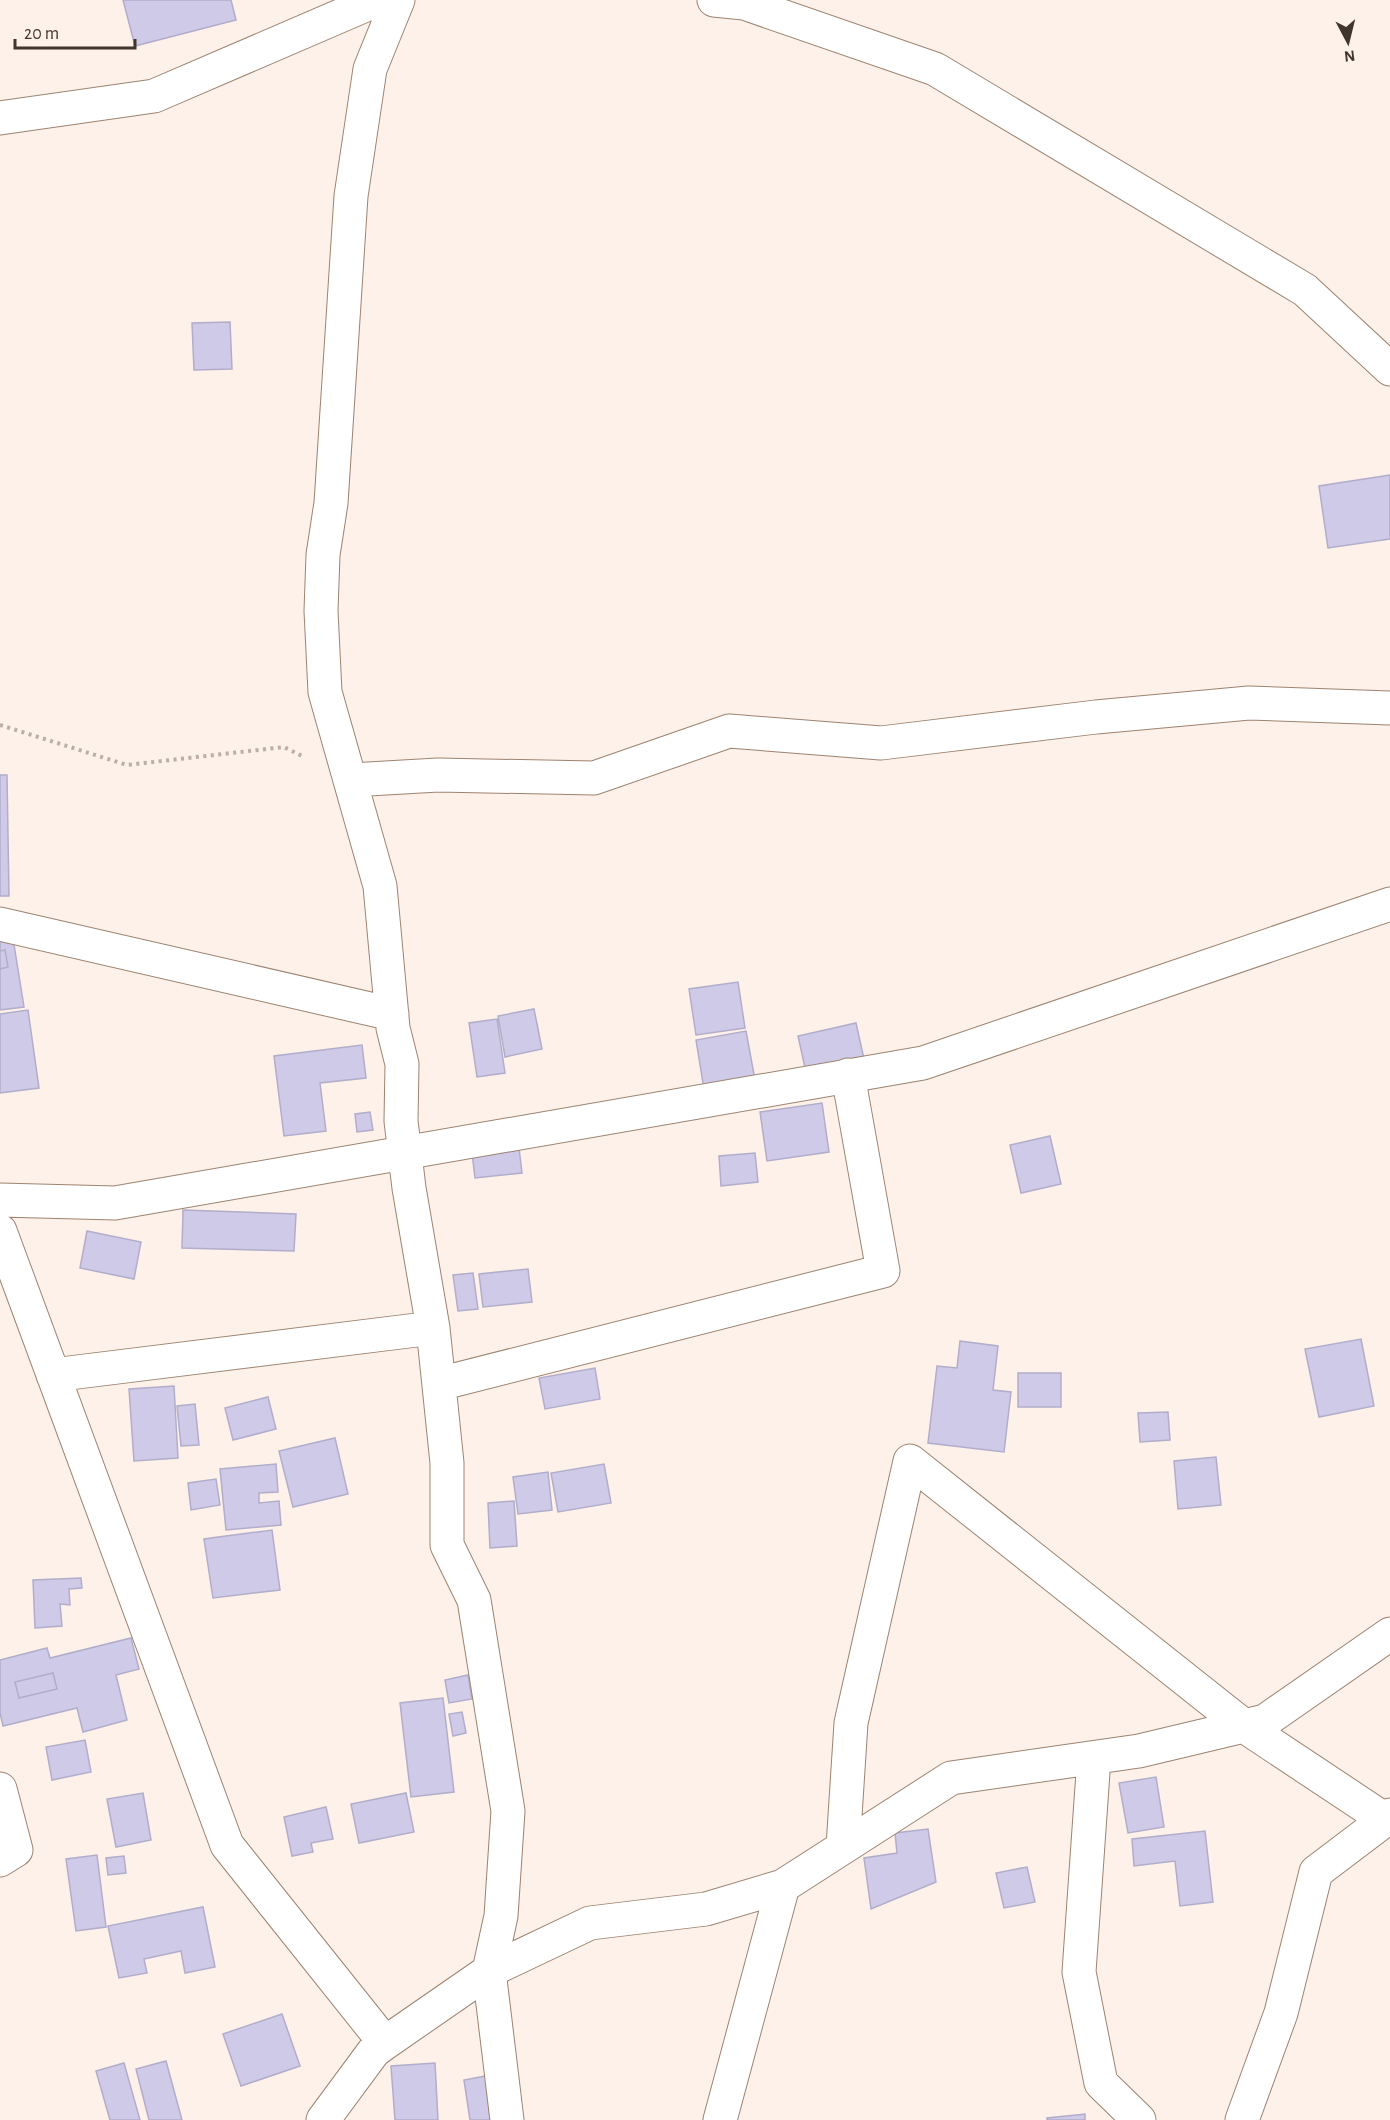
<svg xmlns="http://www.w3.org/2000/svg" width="1390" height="2120" font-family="'Alegreya Sans',sans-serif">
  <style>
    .building { fill: #cecae8; stroke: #b1adca; stroke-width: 1.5; fill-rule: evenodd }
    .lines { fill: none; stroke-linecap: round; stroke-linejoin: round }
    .minor-casing { stroke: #9d8370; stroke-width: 35 }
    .path { stroke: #baaea6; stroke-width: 4; stroke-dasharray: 3 4.5; stroke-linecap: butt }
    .minor { stroke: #fff; stroke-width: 33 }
  </style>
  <rect width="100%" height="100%" fill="#fdf1e9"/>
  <!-- building -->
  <path class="building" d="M123,0H231L236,20L135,46Z
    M230,322L232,369L194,370L192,323Z
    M1390,475V539L1328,548L1319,486Z
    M0,775H7L9,896H0Z
    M12,932L24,1007L0,1010V969L8,967L5,950L0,951V934Z
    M5,950L8,967L0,969V951Z
    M738,982L745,1028L696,1035L689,989Z
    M534,1009L542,1049L505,1057L498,1016Z
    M28,1010L39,1088L0,1093V1014Z
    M497,1019L505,1073L477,1077L469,1023Z
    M856,1023L864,1059L806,1072L798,1036Z
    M746,1031L755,1080L704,1089L696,1040Z
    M362,1045L366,1078L320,1083L326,1131L284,1136L274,1056Z
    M822,1103L829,1152L767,1161L760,1112Z
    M370,1112L373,1130L357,1132L355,1114Z
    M1050,1136L1061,1184L1021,1193L1010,1145Z
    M519,1148L522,1173L475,1178L472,1153Z
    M755,1153L758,1182L721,1186L719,1156Z
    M183,1210L296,1214L294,1251L182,1248Z
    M87,1231L141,1242L134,1279L80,1268Z
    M528,1269L532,1302L483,1307L479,1274Z
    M473,1273L478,1309L458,1311L453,1275Z
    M1361,1339L1374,1406L1319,1417L1305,1349Z
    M960,1341L998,1346L993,1390L1011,1392L1004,1452L928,1443L937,1366L957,1368Z
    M595,1368L600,1399L545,1409L539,1378Z
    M1018,1373H1061V1407H1018Z
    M174,1386L178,1458L134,1461L129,1389Z
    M268,1397L276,1429L233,1440L225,1408Z
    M195,1404L199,1445L181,1446L177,1406Z
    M1168,1412L1170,1440L1140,1442L1138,1413Z
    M335,1438L348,1494L293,1507L279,1451Z
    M1216,1457L1221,1505L1178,1509L1174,1461Z
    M276,1464L278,1492L259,1493V1503L279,1501L281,1525L226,1530L220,1469Z
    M604,1464L611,1503L558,1512L551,1473Z
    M548,1472L552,1510L518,1514L513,1477Z
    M216,1479L220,1505L191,1510L188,1483Z
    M514,1501L517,1546L490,1548L488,1503Z
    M272,1530L280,1590L213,1598L204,1539Z
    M81,1578L82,1588L69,1589L70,1605L60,1604L62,1626L35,1628L33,1580Z
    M131,1638L139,1669L116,1675L127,1720L83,1732L77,1708L3,1726L0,1713V1660L47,1648L50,1658ZM53,1673L57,1689L19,1698L15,1682Z
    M53,1673L57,1689L19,1698L15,1682Z
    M468,1675L472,1699L449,1703L445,1680Z
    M443,1698L454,1792L411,1797L400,1703Z
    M462,1712L466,1733L453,1736L449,1714Z
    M85,1740L91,1772L52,1780L46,1747Z
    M1156,1777L1164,1827L1128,1833L1119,1783Z
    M143,1793L151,1840L116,1847L107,1799Z
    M406,1793L414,1832L359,1843L351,1804Z
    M326,1807L333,1839L311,1843L313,1852L292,1856L284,1817Z
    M928,1829L936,1882L871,1909L864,1858L897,1853L895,1833Z
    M1205,1831L1213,1902L1180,1906L1175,1861L1134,1866L1132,1839Z
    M97,1855L106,1927L76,1931L66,1859Z
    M124,1856L126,1873L108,1875L106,1858Z
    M1027,1867L1035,1902L1004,1908L996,1873Z
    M203,1907L215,1967L185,1973L181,1951L144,1959L147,1973L119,1978L108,1926Z
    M282,2014L300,2066L241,2086L223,2034Z
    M166,2061L182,2120H149L136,2069Z
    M124,2063L140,2120H110L96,2071Z
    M435,2063L438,2120H395L391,2066Z
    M496,2074L500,2120H470L464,2080Z
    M1085,2114V2120H1047V2118Z"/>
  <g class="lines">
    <!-- minor casing -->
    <g class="minor-casing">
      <path id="minor" d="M398,0L370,69L351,196L331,503L323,555L321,611L325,692L380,886L393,1028L402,1064L401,1121L409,1188L433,1328L447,1463V1545L474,1600L508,1811L501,1916L489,1971L507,2120
        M714,0L744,3L935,69L1305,290L1390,369
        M0,118L154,96L377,0
        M351,780L438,775L594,778L729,731L881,743L1096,717L1249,703L1390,708
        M0,924L392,1014
        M0,1200L115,1203L923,1063L1390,904
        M0,1231L227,1845L385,2043
        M53,1375L433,1328
        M439,1384L883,1271L848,1075
        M1094,1758L1079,1972L1101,2083L1139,2120
        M0,1789L16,1850L0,1860
        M843,1847L851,1723L910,1461L1244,1726L1381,1817L1390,1815
        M323,2120L374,2051L385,2043L489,1971L590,1923L706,1909L783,1886L951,1778L1139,1751L1265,1721L1390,1634
        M720,2120L783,1886
        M1242,2120L1281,2013L1316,1872L1390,1816"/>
    </g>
    <!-- path -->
    <path class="path" d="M0,725L127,765L284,747L304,757"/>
    <!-- minor -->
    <use href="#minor" class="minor"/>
  </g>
  <!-- north arrow -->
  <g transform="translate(1348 42) rotate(173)" stroke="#fdf1e9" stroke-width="4.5" paint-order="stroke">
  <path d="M0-4.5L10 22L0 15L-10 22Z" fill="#41362e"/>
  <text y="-9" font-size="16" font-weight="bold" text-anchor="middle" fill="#41362e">N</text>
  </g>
  <!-- scale -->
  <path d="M15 39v9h120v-9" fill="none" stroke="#41362e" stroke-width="3"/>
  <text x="24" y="39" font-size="18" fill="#41362e" stroke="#fdf1e9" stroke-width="4.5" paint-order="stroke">20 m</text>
</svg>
